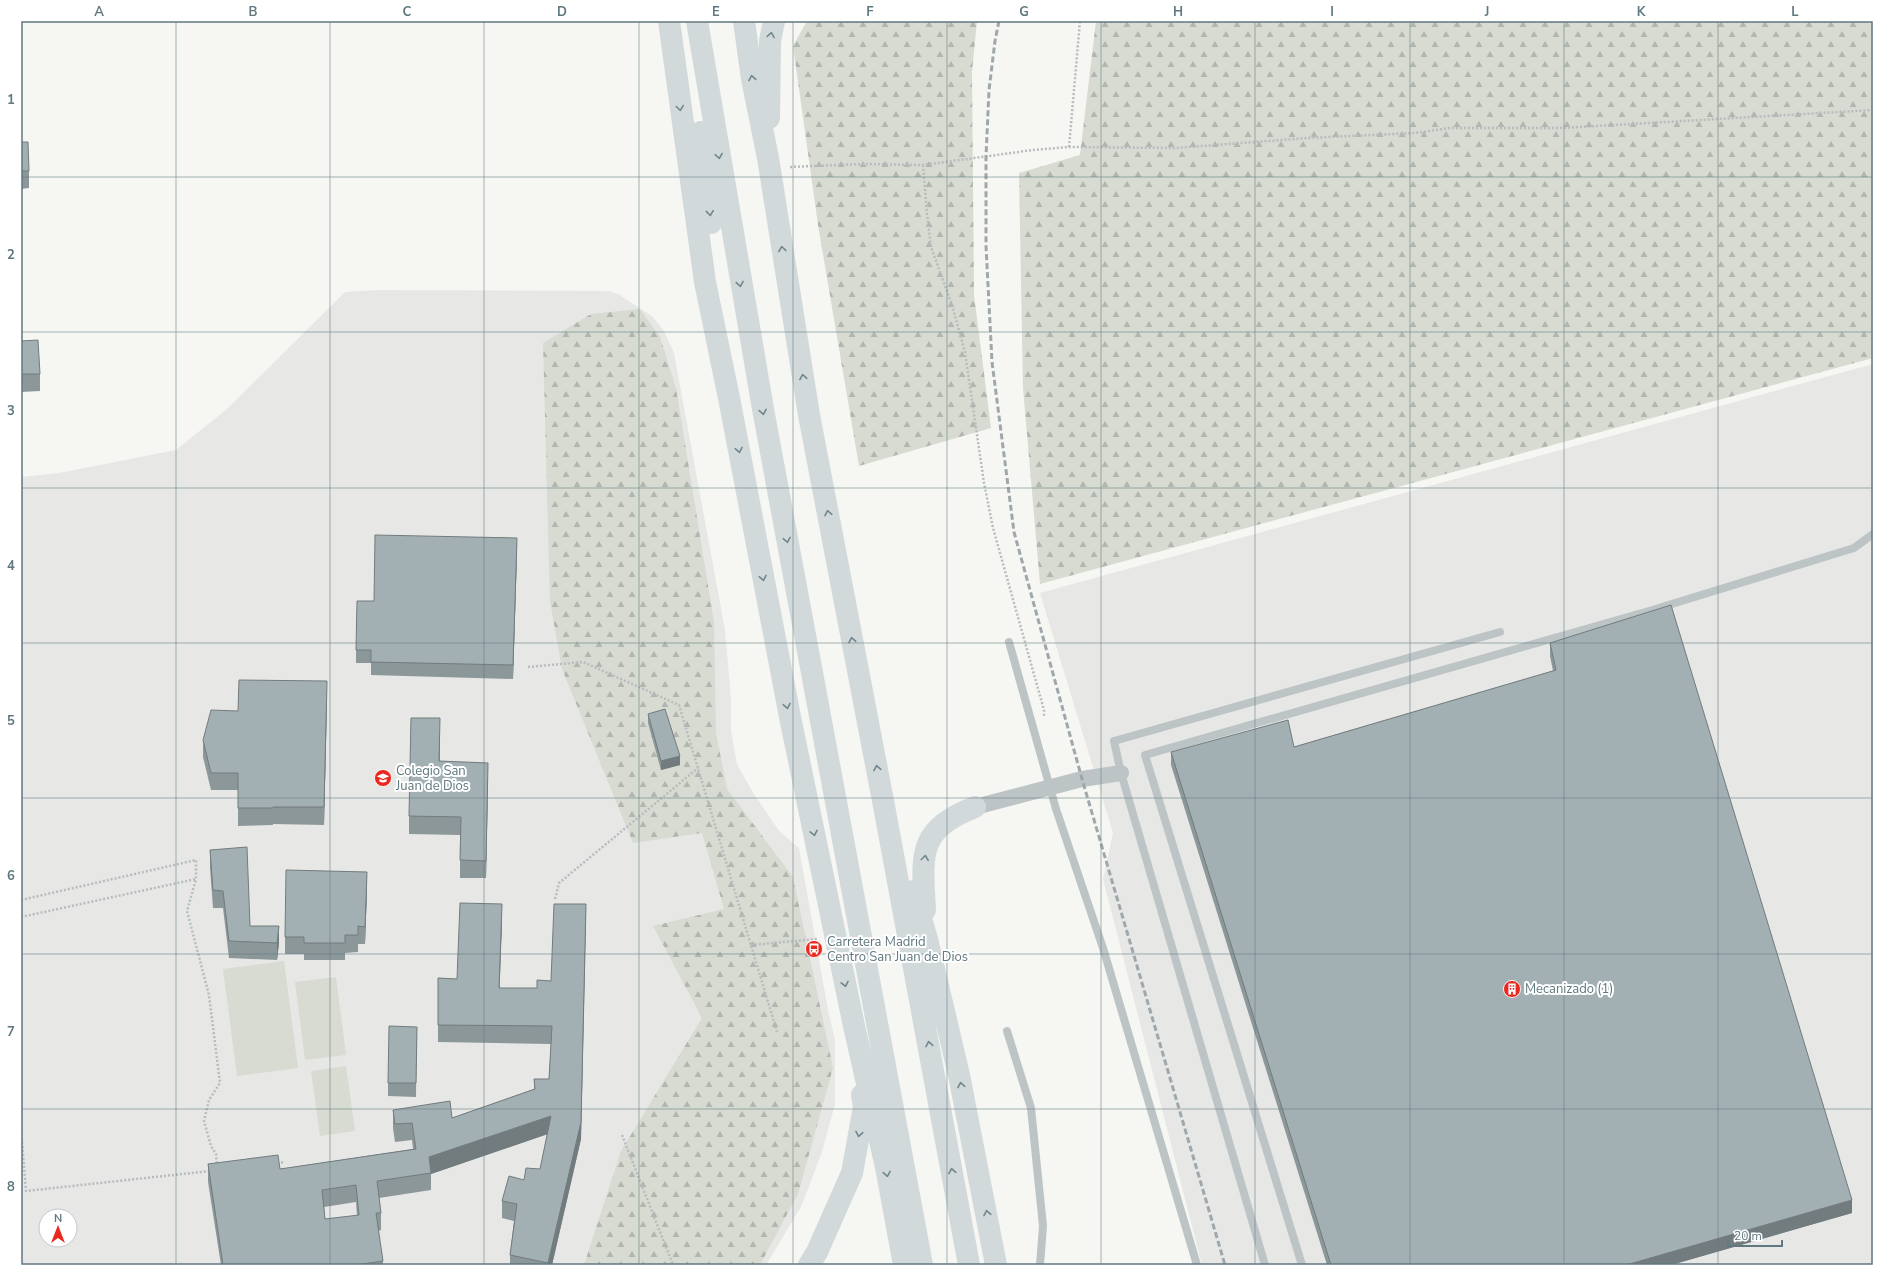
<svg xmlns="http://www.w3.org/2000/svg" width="1894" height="1286" font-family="'Nunito Sans',sans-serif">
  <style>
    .built { fill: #e7e7e6; fill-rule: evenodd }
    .forest { fill: url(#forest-firs) }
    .pitch { fill: #d7dbd2 }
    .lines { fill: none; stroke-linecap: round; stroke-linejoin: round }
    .path { stroke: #b7bcbe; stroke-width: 2.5; stroke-dasharray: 2 2; stroke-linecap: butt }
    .lane { stroke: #bdc4c6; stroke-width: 8 }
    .street { stroke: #bdc4c6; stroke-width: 16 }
    .highway { stroke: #d2d9db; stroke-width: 22 }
    .rail { stroke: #9ea8ac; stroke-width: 3; stroke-dasharray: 6 3; stroke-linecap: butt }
    .wall { fill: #8c979a; fill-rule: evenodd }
    .shaded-wall { fill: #727b7d }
    .building { fill: #a3b0b3; stroke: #727b7d; fill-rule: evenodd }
    .oneway { stroke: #71878d }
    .grid { fill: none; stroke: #60787f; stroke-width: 1; stroke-opacity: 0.55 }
    .labels { text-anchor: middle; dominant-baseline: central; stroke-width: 4; stroke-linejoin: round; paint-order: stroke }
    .poi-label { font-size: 13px; fill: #60787f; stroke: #fff; text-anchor: start }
    .neatline { fill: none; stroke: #60787f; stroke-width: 1.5 }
    .grid-label { font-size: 13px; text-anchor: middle; font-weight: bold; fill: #60787f }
  </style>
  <defs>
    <pattern id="forest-firs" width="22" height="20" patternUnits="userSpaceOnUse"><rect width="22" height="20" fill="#d7dbd2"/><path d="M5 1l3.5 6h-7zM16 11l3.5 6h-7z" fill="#b2b6b0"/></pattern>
  </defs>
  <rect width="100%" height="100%" fill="#f6f6f3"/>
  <!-- built -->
  <path class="built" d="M379,290L608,291L618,294L652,316L664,331L674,353L725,630L731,699V731L737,764L752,791L779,831L799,848L828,1010L835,1040V1104L822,1152L801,1207L766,1265H21V477L59,473L176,450L227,409L345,292ZM46,1216H70V1240H46Z
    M1873,364V1265H1202L1103,879L1113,833L1040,593Z"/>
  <!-- forest -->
  <path class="forest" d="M807,21H977L972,72L974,295L991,428L859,466L818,225L793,46Z
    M1096,21H1873V358L1040,584L1023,388L1019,173L1080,155Z
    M640,309L660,337L676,388L714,622L716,733L727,789L793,877L833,1068L798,1194L760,1265H584L621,1151L702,1018L653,926L724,909L702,833L633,843L562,669L550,601L543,343L591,314Z"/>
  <!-- pitch -->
  <path class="pitch" d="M284,961L298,1068L237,1076L223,969Z
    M336,977L346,1055L305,1060L295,982Z
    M346,1066L355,1131L320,1136L311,1071Z"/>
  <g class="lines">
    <!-- path -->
    <path class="path" d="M1069,147L1080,21
      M923,165L927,214L931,247L952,305L965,352L984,483L993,528L1044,710V716
      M790,167L863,164L923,165L1033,150L1069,147L1176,148L1307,138L1415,133L1450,128H1562L1873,110
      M528,667L583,662L679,705L777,1032
      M555,899L559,883L698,768
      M21,900L196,860V879L187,911L209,995L220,1083L209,1100L204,1121L211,1146L216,1154L217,1166
      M21,917L196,879
      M751,945L817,939
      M21,1130L26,1191L210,1171
      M622,1135L673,1265
      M277,1163L284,1162"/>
    <!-- lane -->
    <path class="lane" d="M1009,642L1056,809L1103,948L1197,1265
      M1007,1031L1031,1108L1043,1226L1040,1265
      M1265,1265L1121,773L1114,741L1500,632
      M1302,1265L1145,755L1649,611L1854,548L1873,534"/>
    <!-- street -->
    <path class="street" d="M975,807L1082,779L1121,773"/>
    <!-- highway -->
    <path class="highway" d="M669,21L705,282L729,398L791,722L854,1026L886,1167L904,1265
      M697,21L763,409L922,1265
      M744,21L752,79L768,158L809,415L884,806L969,1265
      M769,118L770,41L774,21
      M701,132L711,223
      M913,891L927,939L959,1075L996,1265
      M925,910C922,854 917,830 975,807
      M809,1265L817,1252L852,1173L864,1107L862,1095"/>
    <!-- rail -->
    <path class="rail" d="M999,21L995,41L989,90L986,157V246L992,362L1014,532L1082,779L1225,1265"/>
  </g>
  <!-- wall -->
  <path class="wall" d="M21,142L29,171V188L21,189Z
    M21,341L40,374V391L21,392Z
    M517,552L513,679L371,675V663H356V650L374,601Z
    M1550,643L1852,1213L1671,1265H1327L1171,765V752L1294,747L1553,671L1550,656Z
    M327,699L324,825L273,824V825L238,826V790H211L203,757V740L238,711Z
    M648,714L680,765L661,770L648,723Z
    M440,736V761L488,780L486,878H460V835L409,834V816Z
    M210,850L250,926L279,943L277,960L229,958L223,908H213L210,868Z
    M367,889L365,944H358V952L345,953V960H304V954H285V937Z
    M502,921L499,988H537V980L551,981L586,921L581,1139L552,1265H510V1255L514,1221L502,1218V1201L524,1180L540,1169L547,1134L431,1174V1190L379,1198L381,1213V1230L378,1231L383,1261V1265H221L208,1182V1164L280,1169L413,1149L412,1140L395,1142L393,1128V1110L452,1118L534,1089V1079H549L551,1044L438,1042V978L457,979ZM356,1202L357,1216L325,1219L324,1207Z
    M417,1027L416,1097L388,1096V1083Z"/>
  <!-- shaded-wall -->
  <path class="shaded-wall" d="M517,538V552L513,679V665Z
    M327,681V699L324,825V807Z
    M680,756V765L661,770V761Z
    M488,763V780L486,878V861Z
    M367,872V889L365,944V927Z
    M502,904V921L499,1006V988Z
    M586,904L581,1139L552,1265H548Z
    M279,926V943L277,960V943Z
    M551,1116V1133L431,1174L429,1157Z
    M1852,1200V1213L1671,1265H1626Z"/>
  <!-- building -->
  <path class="building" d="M21,142H28L29,171H21Z
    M38,340L40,374H21V341Z
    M375,535L517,538L513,665L371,662V650H356L357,601H374Z
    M1671,605L1852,1200L1626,1265H1331L1171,752L1288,720L1294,747L1556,670L1550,643Z
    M239,680L327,681L324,807H273V808H238V773H211L203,740L211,710L238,711Z
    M665,709L680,756L661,761L648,714Z
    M411,718H440L439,761L488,763L486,861L460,860L461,817L409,816Z
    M247,847L250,926H279L277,943L229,941L223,891L213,890L210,850Z
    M286,870L367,872L365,927L358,926V935H345V943H304V937H285Z
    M460,903L502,904L499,988H537V980L551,981L554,904H586L581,1122L548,1263L510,1255L517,1204L502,1201L509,1176L524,1180L526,1168L540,1169L551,1116L429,1157L431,1173L377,1181L381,1213H376L383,1261L355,1265H223L208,1164L278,1155L280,1169L416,1149L412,1123L395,1124L393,1110L450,1101L452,1118L535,1089L534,1079H549L552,1026L438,1025V978L457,979ZM356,1185L359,1215L325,1219L322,1190Z
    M389,1026L417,1027L416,1083H388Z"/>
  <!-- one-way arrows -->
  <defs><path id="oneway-chevron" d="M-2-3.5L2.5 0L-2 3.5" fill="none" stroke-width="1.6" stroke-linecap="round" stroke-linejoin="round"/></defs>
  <g class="oneway">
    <use href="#oneway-chevron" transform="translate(771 35) rotate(-81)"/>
    <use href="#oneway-chevron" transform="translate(752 78) rotate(-100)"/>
    <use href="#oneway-chevron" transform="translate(680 108) rotate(82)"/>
    <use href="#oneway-chevron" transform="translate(719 156) rotate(81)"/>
    <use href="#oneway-chevron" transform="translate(710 213) rotate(84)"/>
    <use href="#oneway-chevron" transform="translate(782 249) rotate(-99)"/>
    <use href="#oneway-chevron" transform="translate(740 284) rotate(80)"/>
    <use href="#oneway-chevron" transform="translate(803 377) rotate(-99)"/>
    <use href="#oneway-chevron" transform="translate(763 412) rotate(80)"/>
    <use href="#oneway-chevron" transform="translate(739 450) rotate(79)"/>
    <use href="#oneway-chevron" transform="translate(828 513) rotate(-101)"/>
    <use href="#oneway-chevron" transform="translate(787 540) rotate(79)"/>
    <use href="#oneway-chevron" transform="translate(763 578) rotate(79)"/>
    <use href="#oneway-chevron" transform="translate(852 640) rotate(-101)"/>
    <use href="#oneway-chevron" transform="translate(787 706) rotate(79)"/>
    <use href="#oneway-chevron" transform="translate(877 768) rotate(-101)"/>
    <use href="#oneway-chevron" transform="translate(814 833) rotate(78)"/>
    <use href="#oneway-chevron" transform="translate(925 858) rotate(-83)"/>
    <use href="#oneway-chevron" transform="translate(845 984) rotate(78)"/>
    <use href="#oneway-chevron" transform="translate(929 1044) rotate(-101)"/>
    <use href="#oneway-chevron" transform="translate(961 1085) rotate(-101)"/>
    <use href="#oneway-chevron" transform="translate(859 1134) rotate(100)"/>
    <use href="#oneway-chevron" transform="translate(952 1171) rotate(-100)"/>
    <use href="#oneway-chevron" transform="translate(887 1174) rotate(80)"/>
    <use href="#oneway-chevron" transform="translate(987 1213) rotate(-101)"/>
  </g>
  <!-- grid -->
  <path class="grid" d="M176,21V1265M330,21V1265M484,21V1265M639,21V1265M793,21V1265M947,21V1265M1101,21V1265M1255,21V1265M1410,21V1265M1564,21V1265M1718,21V1265M21,177H1873M21,332H1873M21,488H1873M21,643H1873M21,798H1873M21,954H1873M21,1109H1873"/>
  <!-- icons -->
  <defs>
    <g id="school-disc" transform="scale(0.9)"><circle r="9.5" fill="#e92820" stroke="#fff"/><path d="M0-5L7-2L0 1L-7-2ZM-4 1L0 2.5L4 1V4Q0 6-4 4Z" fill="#fff"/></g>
    <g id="bus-disc" transform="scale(0.9)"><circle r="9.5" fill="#e92820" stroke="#fff"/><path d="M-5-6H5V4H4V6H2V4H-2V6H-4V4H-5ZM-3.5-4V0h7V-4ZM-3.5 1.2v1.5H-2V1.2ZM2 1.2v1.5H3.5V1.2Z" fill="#fff"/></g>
    <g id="building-disc" transform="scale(0.9)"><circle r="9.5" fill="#e92820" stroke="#fff"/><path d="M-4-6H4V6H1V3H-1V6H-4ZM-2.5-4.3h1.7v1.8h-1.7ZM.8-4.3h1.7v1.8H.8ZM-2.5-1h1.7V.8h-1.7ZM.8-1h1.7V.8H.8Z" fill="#fff"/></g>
  </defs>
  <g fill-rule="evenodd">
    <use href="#school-disc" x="383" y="778"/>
    <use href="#bus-disc" x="814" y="949"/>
    <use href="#building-disc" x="1512" y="989"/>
  </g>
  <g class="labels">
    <!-- poi labels -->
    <g class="poi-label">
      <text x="396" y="771">Colegio San<tspan x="396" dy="15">Juan de Dios</tspan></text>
      <text x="827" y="942">Carretera Madrid<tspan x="827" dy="15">Centro San Juan de Dios</tspan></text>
      <text x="1525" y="989">Mecanizado (1)</text>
    </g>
  </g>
  <!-- border -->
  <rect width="1894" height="1286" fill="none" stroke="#ffffff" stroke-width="44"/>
  <!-- north arrow -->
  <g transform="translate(58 1228)"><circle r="19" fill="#ffffff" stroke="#bfc9cc"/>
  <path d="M0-3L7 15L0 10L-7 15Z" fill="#e92820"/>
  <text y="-6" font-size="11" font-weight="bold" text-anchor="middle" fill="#60787f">N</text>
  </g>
  <!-- scale -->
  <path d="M1728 1240v6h54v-6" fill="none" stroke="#60787f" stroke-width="2"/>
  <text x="1734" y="1240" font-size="12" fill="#60787f" stroke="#ffffff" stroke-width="3" paint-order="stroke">20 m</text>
  <rect x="22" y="22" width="1850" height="1242" class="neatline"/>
  <g class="grid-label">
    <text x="99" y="16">A</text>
    <text x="253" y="16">B</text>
    <text x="407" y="16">C</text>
    <text x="562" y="16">D</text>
    <text x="716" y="16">E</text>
    <text x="870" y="16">F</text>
    <text x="1024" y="16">G</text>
    <text x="1178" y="16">H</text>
    <text x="1332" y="16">I</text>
    <text x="1487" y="16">J</text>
    <text x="1641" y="16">K</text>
    <text x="1795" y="16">L</text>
    <text x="11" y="104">1</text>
    <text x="11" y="259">2</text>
    <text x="11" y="415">3</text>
    <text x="11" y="570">4</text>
    <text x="11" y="725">5</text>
    <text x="11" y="880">6</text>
    <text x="11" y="1036">7</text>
    <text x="11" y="1191">8</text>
  </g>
</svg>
